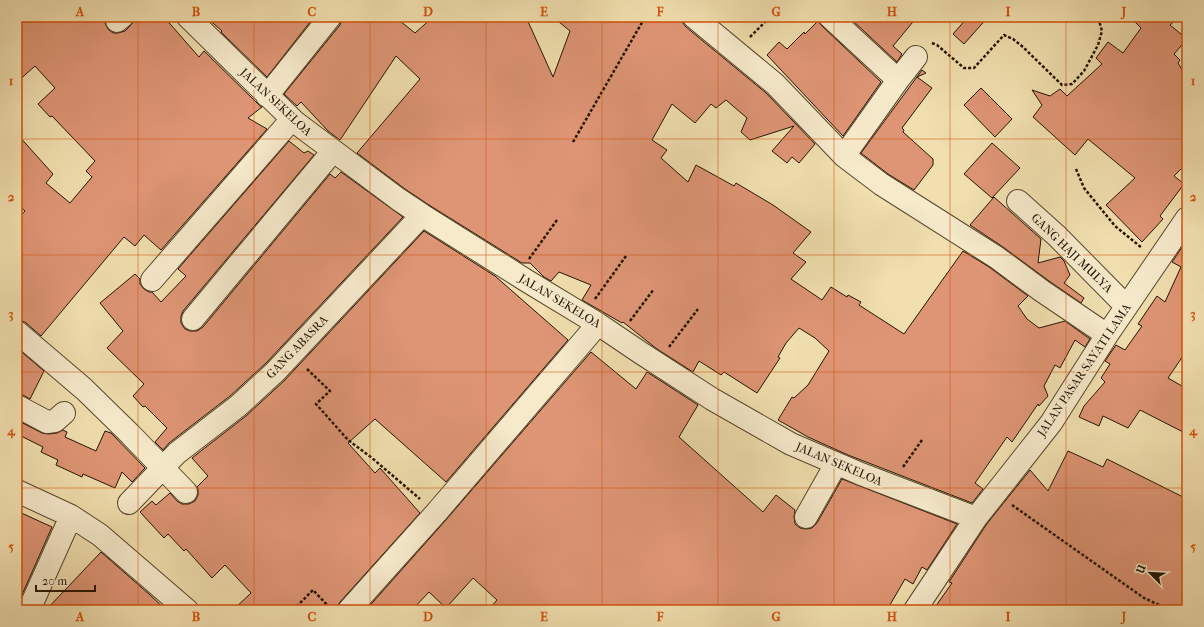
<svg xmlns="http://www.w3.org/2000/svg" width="1204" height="627" font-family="'IM FELL French Canon',serif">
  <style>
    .building { fill: #de9575; stroke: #241300 }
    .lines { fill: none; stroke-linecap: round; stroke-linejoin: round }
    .minor-casing { stroke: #57462c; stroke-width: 24 }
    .path { stroke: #241300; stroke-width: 2.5; stroke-dasharray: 3 2; stroke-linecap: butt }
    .minor { stroke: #f6eacb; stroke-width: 22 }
    .grid { fill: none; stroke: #d4520b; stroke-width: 1; stroke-opacity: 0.55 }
    .labels { text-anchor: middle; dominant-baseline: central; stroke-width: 4; stroke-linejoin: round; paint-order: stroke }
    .street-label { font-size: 12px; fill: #241300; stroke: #f6eacb }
    .neatline { fill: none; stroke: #d4520b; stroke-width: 1.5 }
    .grid-label { font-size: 13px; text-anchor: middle; font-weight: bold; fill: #d4520b }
  </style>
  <rect width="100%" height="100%" fill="#f1dfaf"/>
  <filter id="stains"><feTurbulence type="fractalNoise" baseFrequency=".005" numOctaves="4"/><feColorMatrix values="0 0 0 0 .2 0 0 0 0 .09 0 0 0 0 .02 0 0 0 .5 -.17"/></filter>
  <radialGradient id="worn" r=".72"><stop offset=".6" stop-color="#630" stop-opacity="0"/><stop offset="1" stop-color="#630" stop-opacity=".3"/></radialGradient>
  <!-- building -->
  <path class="building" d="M17,17H105V23L108,29L113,33H118L125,31L130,26L133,22L134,17H164L199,57L204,51L255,101L259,105L262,107L248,118L267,129L161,250L144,235L135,246L124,237L41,336L25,322L17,320V220L25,211L17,204V134L53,174L46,183L70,203L92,177L86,171L95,161L52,116L50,117L38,104L55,88L35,66L17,82Z
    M206,17H314L267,77L221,32L222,31Z
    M342,17H395L415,33L433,17H526L553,77L570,31L553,17H682V22L686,27L766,93L815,144L799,163L792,157L787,163L772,151L794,126L750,140L741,132L747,118L726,100L716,108L711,104L695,123L672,104L652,140L667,150L661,158L688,182L696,165L734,186L736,183L773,205L811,232L793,253L806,262L791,279L822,300L831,287L847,297L848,295L861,302L859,305L904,334L963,251L989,267L1028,296L1018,306L1027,319L1039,328L1065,321L1090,339L1085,347L1075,340L1060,368L1055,365L1044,386L1048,396L1039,406L1038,404L1012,442L1007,437L975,483L983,489L972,503L848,455L808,437L778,420L792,397L794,398L808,385L829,351L815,338L799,328L786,343L778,357L780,358L757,393L724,372L721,375L699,361L693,372L657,349L623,322L622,323L582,300L591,285L559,272L551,281L544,277L530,263H522L429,205L405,189L357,153L420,79L396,56L340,140L328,131L301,102L297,106L284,94L340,25Z
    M853,17H917L893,46L902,54L897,62L851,19Z
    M968,17H988L964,44L953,34Z
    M1130,17H1179L1170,25L1187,39L1174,54L1180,60L1178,63L1187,78V163L1174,176L1184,184L1160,216L1163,219L1142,242L1106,205L1135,178L1088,139L1075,155L1033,117L1042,105L1032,90L1050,96L1060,89L1067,96L1102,64L1096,58L1108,42L1123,53L1141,28Z
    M818,21L822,26L881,82L843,136L767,55L779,42L787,49L804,32L805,34Z
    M922,70L926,73L917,77L932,88L902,128L904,130L903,132L933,159V165L914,190L888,174L861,153Z
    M981,88L1012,119L995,137L964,105Z
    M289,141L304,153L308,151L314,155L183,311L181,316V323L185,329L190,331H197L203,327L330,174L335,178L341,172L403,217L266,363L230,396L169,443L163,450L155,442L167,428L145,406L143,407L133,396L144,384L107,348L123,331L100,303L135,274L140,279V284L144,289L149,292H152L161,302L186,276L178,269Z
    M992,143L1020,168L992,198L964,174Z
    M994,197L1041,239L1038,263L1060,257L1064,261L1070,275L1064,283L1084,298L1081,303L1049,281L1003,247L970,225Z
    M424,231L495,276L568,340L446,482L375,419L348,443L375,473L380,468L420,513L340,602L337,607V610H233L251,593L225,565L212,578L186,549L184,551L168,534L164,538L140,512L152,501L156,505L170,493L177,501L182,504H189L195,501L198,495V489L197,487L208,476L192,458L246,416L284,381Z
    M1187,240V350L1168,378L1187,389V434L1140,410L1128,428L1103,416L1099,426L1079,417L1084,406L1105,382L1101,378L1110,364L1105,361L1116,345L1125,350L1142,326L1138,324L1157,296L1165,302L1181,267L1172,262Z
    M17,348L44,371L30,399L23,395L17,394Z
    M591,352L636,389L647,372L698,405L679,437L763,512L776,495L795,510L794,517L795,524L800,528L806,529L812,528L817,523L842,479L957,524L927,570L922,567L913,584L905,579L887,610H488L497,600L473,578L446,608L429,592L412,610H366L445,521Z
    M17,420L42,433L49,434L57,433L63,430L67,432L65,437L96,451L105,431L111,433L145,468L132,482L122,472L115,488L83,474L82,477L56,465L58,460L41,452L43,447L17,434Z
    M1068,451L1103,467L1107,459L1187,499V610H933L952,583L949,582L986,525L1030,470L1048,491Z
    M17,511L52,527L17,606Z
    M101,552L150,595L166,610H46Z"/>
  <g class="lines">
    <!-- minor casing -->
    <g class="minor-casing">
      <path id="minor" d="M188,17L295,122L398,199L422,215L527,281L598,324L641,353L712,399L791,444L861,474L976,518
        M694,17L775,84L844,156L881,184L996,257L1042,291L1107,335
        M830,17L898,80
        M117,21L122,17
        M267,96L330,17
        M844,156L898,80L916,57
        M1018,201L1057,236L1126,306
        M152,280L292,119
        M193,319L333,151
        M17,332L84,389L130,434L186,492
        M17,406L47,422L55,421L64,413
        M17,491L71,516L100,535L187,610
        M129,503L177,453L238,406L275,372L422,215
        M806,517L836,464
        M29,610L71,516
        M349,610L436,513L598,324
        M915,610L976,518L1051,423L1107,335L1187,218"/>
    </g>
    <!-- path -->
    <path class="path" d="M750,37L770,17
      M932,43L937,45L964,68H974L1004,35L1013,39L1023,47L1062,85L1072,84L1084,71L1098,45L1102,31L1098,17
      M573,142L644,19L647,17
      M1076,169L1084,188L1115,226L1142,248
      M529,259L557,220
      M595,299L626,256
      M630,321L654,289
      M669,347L698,309
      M307,369L330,391L316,404L348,440L372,458L420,499
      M903,467L922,440
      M1012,505L1144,598L1170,610
      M293,610L313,590L329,607"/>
    <!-- minor -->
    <use href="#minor" class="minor"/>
  </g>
  <!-- grid -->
  <path class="grid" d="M138,17V610M254,17V610M370,17V610M486,17V610M602,17V610M718,17V610M834,17V610M950,17V610M1066,17V610M17,139H1187M17,255H1187M17,372H1187M17,488H1187"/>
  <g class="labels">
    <!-- street labels -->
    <g class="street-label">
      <text transform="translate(276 102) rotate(43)">JALAN SEKELOA</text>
      <text transform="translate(1072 253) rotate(44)">GANG HAJI MULYA</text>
      <text transform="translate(560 301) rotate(31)">JALAN SEKELOA</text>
      <text transform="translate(297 347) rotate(-46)">GANG ABASRA</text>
      <text transform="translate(1084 370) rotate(-56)">JALAN PASAR SAYATI LAMA</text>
      <text transform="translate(839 464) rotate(23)">JALAN SEKELOA</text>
    </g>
  </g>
  <!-- margin -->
  <rect width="1204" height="627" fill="none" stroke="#f1dfaf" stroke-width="44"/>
  <!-- north arrow -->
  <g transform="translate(1150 573) rotate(294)" stroke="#f6eacb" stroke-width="3" paint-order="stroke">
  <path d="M0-3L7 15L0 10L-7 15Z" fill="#241300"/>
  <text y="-6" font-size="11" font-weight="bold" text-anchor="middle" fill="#241300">U</text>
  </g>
  <!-- scale -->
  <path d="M36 585v6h59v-6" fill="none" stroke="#241300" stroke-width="2"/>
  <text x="42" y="585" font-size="12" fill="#241300" stroke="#f6eacb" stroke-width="3" paint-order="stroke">20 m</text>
  <rect x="22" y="22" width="1160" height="583" class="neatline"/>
  <g class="grid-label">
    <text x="80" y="16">A</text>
    <text x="196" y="16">B</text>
    <text x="312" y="16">C</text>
    <text x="428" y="16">D</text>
    <text x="544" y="16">E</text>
    <text x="660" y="16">F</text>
    <text x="776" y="16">G</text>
    <text x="892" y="16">H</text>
    <text x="1008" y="16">I</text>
    <text x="1124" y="16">J</text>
    <text x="11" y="85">1</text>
    <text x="1193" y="85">1</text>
    <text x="11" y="201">2</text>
    <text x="1193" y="201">2</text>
    <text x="11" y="318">3</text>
    <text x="1193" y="318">3</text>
    <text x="11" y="435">4</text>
    <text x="1193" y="435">4</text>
    <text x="11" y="551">5</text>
    <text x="1193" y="551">5</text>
    <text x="80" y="621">A</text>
    <text x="196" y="621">B</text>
    <text x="312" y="621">C</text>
    <text x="428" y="621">D</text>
    <text x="544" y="621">E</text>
    <text x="660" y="621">F</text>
    <text x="776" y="621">G</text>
    <text x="892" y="621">H</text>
    <text x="1008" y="621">I</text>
    <text x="1124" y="621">J</text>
  </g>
  <rect width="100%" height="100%" filter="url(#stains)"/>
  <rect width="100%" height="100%" fill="url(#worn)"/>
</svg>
